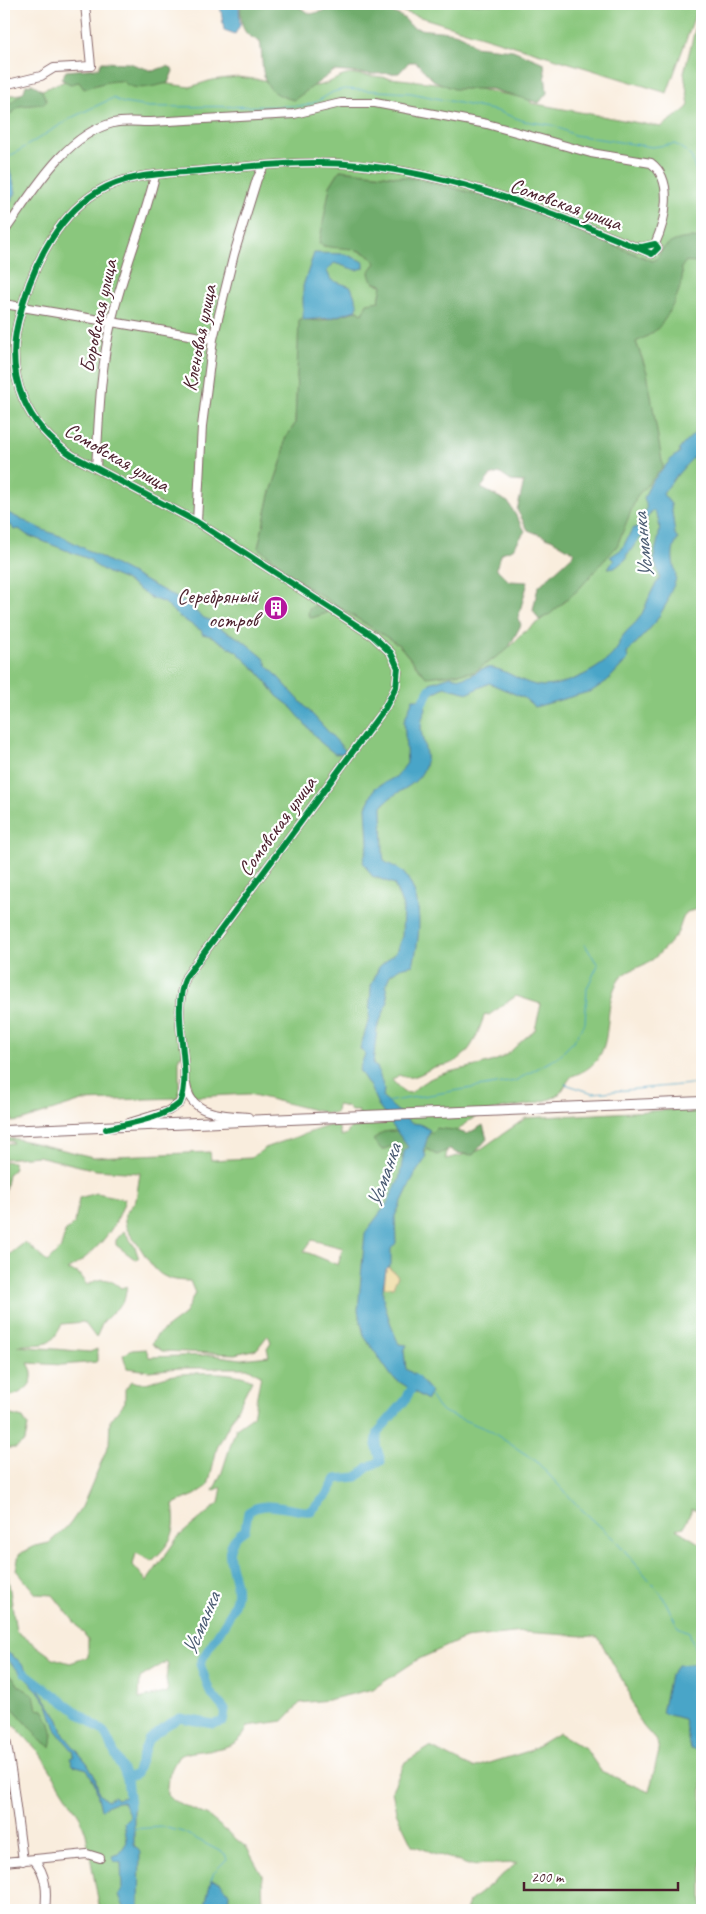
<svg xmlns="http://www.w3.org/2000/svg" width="706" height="1914" font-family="Caveat,sans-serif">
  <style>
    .green { fill: #8ac77d; stroke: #6a7354; fill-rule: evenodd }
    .forest { fill: #6fac6c; stroke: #5c664c }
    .sand { fill: #eeda9e; stroke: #9c7c64 }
    .water { fill: #4aa5c8; stroke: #4a627a }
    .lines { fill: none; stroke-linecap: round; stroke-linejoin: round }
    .stream { stroke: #4aa5c8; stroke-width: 1 }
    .river { stroke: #4aa5c8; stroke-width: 9 }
    .minor-casing { stroke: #876769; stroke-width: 10 }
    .highway-casing { stroke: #876769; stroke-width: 12 }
    .minor { stroke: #fff; stroke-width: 8 }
    .highway { stroke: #fff; stroke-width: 10 }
    .cycleway-casing { stroke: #fff; stroke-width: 9 }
    .cycleway { stroke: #00873e; stroke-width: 6 }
    .labels { text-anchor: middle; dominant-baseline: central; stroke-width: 4.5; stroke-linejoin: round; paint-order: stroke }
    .street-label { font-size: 21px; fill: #4a1f2b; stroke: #fff }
    .poi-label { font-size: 21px; fill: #4a1f2b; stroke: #fff; text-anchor: end }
    .water-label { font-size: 22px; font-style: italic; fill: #4a5b72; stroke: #fff }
  </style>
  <rect width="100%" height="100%" fill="#fff"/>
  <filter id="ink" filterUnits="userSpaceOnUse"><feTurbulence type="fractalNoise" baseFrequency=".02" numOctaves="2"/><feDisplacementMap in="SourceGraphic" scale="10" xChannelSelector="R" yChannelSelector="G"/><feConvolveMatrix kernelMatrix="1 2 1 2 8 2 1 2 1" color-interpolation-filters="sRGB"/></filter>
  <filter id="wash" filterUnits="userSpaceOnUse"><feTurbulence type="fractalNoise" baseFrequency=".0096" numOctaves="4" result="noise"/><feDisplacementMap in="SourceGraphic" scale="20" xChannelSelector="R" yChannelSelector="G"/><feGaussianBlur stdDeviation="1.12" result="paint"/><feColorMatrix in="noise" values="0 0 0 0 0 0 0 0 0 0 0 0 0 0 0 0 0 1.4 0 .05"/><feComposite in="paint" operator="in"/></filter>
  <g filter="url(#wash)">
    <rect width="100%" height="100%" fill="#f9eddd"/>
    <!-- green -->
    <path class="green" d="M378,4H699L667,93Z
      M702,9V908L687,912C682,917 681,925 678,932C674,939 658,955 652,960C641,968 623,970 617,983C599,1016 621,1060 572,1076C565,1083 564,1092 555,1097C522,1112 478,1101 455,1135C449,1144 446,1149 446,1159L478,1151L526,1118L702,1108V1511L692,1509L684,1527L676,1529L702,1545V1910H466L469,1902L517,1863L468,1865L412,1845L396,1812L392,1790L405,1762L430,1747L473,1768L529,1751L559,1733L585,1748L601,1771L649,1792L659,1751L657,1742L643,1726L635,1713L629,1692L598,1637L523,1632L465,1638L417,1660L373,1689L328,1700L300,1703L283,1721L248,1726C238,1756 201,1746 179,1756C171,1768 166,1780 167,1795L172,1800L208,1816L247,1848L262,1875L263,1910H100L86,1834L80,1817L39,1752L4,1714V1550L16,1631L53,1658L70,1663L88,1657V1639L53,1595L36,1594L16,1570L19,1554L35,1546L49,1543L70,1524L82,1507L109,1444L110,1421L125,1402V1389L132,1381C148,1387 152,1379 168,1376C189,1372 234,1370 252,1380L217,1448L208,1486L195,1495L173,1504C177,1532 173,1541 152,1561L136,1553L133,1565L147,1581L178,1537L219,1503L222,1487L213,1491L222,1472L236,1428L253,1416L261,1375L247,1368H179L149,1371L127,1368L123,1355L132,1350L146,1349L149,1357L211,1355L241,1359L269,1356L267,1348L271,1342L268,1335L257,1349L235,1354L162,1351L152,1344L156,1336L184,1315L195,1293L190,1281C160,1281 155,1271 141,1249C133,1237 123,1230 125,1214L136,1200L140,1173L96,1170L38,1156L4,1159V1144L13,1143L12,1141H4V1138L17,1139L93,1157L210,1152L211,1160L251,1158L267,1147L328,1126L338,1125L341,1136L347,1134L352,1125H358L359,1111H351L348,1107L337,1105L336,1113H326L249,1094L192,1097L186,1055L179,1056V1098L82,1101L20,1121L12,1122V1117L4,1116V96L37,92L68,80H139L190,87L212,80L237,77L315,86C330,85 339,74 354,74L463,86L530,99L531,103L661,127L686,109L689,105L684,73L696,25ZM340,170L419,179L510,203L653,261L659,258L662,249L668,246L636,342L643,361L566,601L523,633L508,649L417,667L399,645L273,565L275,560L258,548L270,495L283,457L285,439L295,424L300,319L321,321L358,310L362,314L366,307L379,302L382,285L374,283L369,272L376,263C365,248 341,246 323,246L330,186ZM516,996L541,1004L535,1030C524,1037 512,1052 503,1057C474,1072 435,1066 411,1093L403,1092L392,1080L399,1075C411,1081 421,1074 432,1068C439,1065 447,1066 454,1062C473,1052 478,1032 485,1014L489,1015ZM312,1240L343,1248L338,1265L304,1251ZM166,1662L168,1665L166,1679L168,1692L139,1699L140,1678Z
      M4,1161L13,1162L15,1169L8,1174L4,1197Z
      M97,1193L125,1199C117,1229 94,1255 67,1270L78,1273L87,1285C101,1277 108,1277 121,1288L127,1286L124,1301L103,1322L96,1338L84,1322L62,1324C49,1351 44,1342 18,1346L90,1352L97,1349V1362L62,1365L28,1363C40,1382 24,1395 4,1397V1259L25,1242L47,1262L61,1248L65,1232L75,1223L79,1198Z
      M124,1231L135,1247L139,1259L136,1260L116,1245V1240Z
      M4,1413L23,1418L28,1426L25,1441L16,1448H4Z"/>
    <!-- forest -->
    <path class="forest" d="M240,4H297V6L311,14C341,6 374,1 402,17C407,19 408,25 413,27C433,34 461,26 474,46L513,50L544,63L547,93L539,103L491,89H454L433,80L416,62H409L399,73L370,74L334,71L294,100C256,91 265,71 260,41C239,34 242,23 240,4Z
      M102,62L129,63L153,71L167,66L172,68L173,71L168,83C155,86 132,93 123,81C110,80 96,85 84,89L79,82L70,84L61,79L66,71L98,68Z
      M32,84L41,89L47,101L44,104L20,106L4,120V100L11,103L24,91L26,85Z
      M340,170L419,179L510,203L652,261C659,258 659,255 662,250C669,240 691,235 702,240V260L693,263L686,261L681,268C688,280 666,322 656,330C650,335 642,339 636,342L647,372L663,467L637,496L617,546L578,590L550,614L539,620L533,610L538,587L575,553L551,539L528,530L517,510L524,482L511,481L499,473L490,476L481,488L508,502L525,531L513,549L502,553L496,568L509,581L528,582L518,618L521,625L508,649L474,672L426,677L399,645L273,565L275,560L258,548L270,495L283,457L285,439L295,424L299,319L321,321L359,310L362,314L367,303L379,301L382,285C374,283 370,281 369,272L376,263C361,242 336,252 319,244L330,186Z
      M317,604L327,609V613L312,618L308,615L309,609Z
      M483,1125L487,1139L473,1155L456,1153L450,1149L437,1155L427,1149L422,1159L405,1162L392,1146L382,1150L373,1140L383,1132L390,1131L431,1133L436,1128L454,1130L467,1134Z
      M4,1664L8,1675L14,1678L19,1686L34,1695L37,1709L43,1710C50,1720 55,1735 51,1747L38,1739L36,1734L11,1706L4,1704Z"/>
    <!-- sand -->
    <path class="sand" d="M388,1267L398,1276L393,1287H384L386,1269Z"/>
    <!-- water -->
    <path class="water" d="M220,4H238L239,6L240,25L235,34L224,30Z
      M4,155C6,157 16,189 16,193L4,212Z
      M314,253L345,254L364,262V268L356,270L334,263L327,271L331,280L351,287L358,305L356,310L331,318L303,320V286Z
      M702,423V451C690,458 671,482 663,494L671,504L675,534L678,539C666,559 679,569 675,582C673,589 668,593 668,601L655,623L627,653L628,659L607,681L592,691L535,707L524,698L489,683L469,693L444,687L427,697L424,692L430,683L451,676C475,683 475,665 493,668C510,671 523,685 543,686C566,686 606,668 618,647C619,644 619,640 622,637C627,629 635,625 640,617C647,606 650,590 659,580C661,572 654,565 654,557C656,542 666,526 653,510L640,528L644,537H640L629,553L627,554L626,559L616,567L608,568L614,560L610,557L622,549L632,529L637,527C643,518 650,510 644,498L650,484L673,457L680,453L679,450C686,439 697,434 702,423Z
      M4,511L43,530L63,537L181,600L204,618L215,622L218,627L242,640L264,658L267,665L345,750V753L335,754L320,742L290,706L277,696L260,674L237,652L211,636L202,634V631L178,616L165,603L151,598L125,580L108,573L93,564L91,560L27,535L19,529L14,530L11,525L7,526L4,521Z
      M413,699H423L426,710C412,734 434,750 423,771C415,788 392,792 382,806L383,854L384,861C391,866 401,868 406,876C424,901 420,938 413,965L400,968L390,975L386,985L388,1001L377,1029L373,1065L377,1067L384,1089L383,1098L411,1123L420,1124L430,1130L424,1149L426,1158L415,1174L395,1216L396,1243L391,1249V1265L386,1269C385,1277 382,1288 383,1296C384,1305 395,1338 399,1344L407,1345L404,1351L406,1369L418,1377L431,1392L427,1400L392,1377L364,1336L358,1310L365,1233L386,1205L399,1180L404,1152L408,1147L379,1107L370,1087L359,1070L365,1054L360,1049L369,1019L371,986L379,967L396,952L402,936L403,907L394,884L372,876L363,862L368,844L366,807L375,788L397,776L407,763L404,721Z
      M4,1650L18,1660L34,1678L35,1683L59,1720L64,1735L88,1764L95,1777L99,1793L107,1800L114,1796L116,1799L131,1796L134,1809V1845L140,1852L139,1910H125L119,1895L122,1892L121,1863L114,1861L112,1856L119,1854L127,1842L124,1822L130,1816L123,1802C113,1801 108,1805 101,1810L95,1784L87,1769L73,1765L70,1758L73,1757L74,1752L57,1732L48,1705L38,1691L4,1656Z
      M702,1663V1745L698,1750L690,1749L684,1719L662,1713L670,1675L678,1665Z
      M211,1880L220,1882L229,1893L228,1910H204Z"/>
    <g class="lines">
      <!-- stream -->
      <path class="stream" d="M7,158L73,117L113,98L123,103L149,107L304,106L316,102L333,92L344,89L411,93L497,111L524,121L552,125L574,135L652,147L675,144L687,152L692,158L695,169L702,175
        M565,1084L593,1093L702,1083
        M386,1102L515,1081L558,1057L573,1042L585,1023L587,988L598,965L585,945
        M429,1394L438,1408L446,1413L489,1430L536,1461L578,1506L618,1543L662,1595L678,1627L689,1632L701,1665
        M132,1829L163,1827L183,1832L225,1854L227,1859L214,1872L211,1880"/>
      <!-- river -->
      <path class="river" d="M418,711L430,689L434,687
        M25,1673L104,1732L127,1778
        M130,1806L127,1778L136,1774L148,1740L167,1725L180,1718L213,1724L223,1722L225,1710L210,1692L200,1664C210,1642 230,1622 236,1598C241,1574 213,1550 245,1530L248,1512C267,1498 292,1513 311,1511L327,1495L336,1479L357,1477L368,1467L381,1461L376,1445L378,1432L404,1402L416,1381L414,1379"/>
    </g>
  </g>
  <g filter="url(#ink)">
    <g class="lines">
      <!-- minor casing -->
      <g class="minor-casing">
        <path id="minor" d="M4,85L41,76L54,68L91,66L85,4
          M4,232C31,195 64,135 113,123C125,120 138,122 151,122L294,114L341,103H375L487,124L591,153L651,163C675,181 665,222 655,244
          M4,304L213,339
          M96,468C99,420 100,370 111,323C122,273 143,226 155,176
          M197,522L202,426L213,339L234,254L257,179L264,166
          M186,1084C189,1115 223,1115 248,1117
          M129,1123L168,1111L180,1103C194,1070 169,1015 186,977L385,708L396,687L398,668L391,653L373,636L197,522L73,456C26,425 5,378 18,322C29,275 53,219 97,192C129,172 172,174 209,170C246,167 283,162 320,163C434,164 549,211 652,254L658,248L655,244L642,247L633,246
          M4,1726L12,1776L23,1861
          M34,1860C47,1874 47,1893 45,1910
          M4,1862L87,1854L100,1858"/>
      </g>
      <!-- highway casing -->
      <g class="highway-casing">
        <path id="highway" d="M4,1131L702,1102"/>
      </g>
      <!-- minor -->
      <use href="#minor" class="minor"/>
      <!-- highway -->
      <use href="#highway" class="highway"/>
      <!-- cycleway casing -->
      <g class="cycleway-casing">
        <path id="cycleway" d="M106,1129C129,1123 162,1119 180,1103C194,1070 169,1015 186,977L385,708L396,687L398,668L391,653L373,636L197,522L73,456C26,425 5,378 18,322C29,275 53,219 97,192C129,172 172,174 209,170C246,167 283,162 320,163C434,164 549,211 652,254L658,248L655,244L642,247L633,246"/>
      </g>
      <!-- cycleway -->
      <use href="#cycleway" class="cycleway"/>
    </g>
  </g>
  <!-- icons -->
  <defs>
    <g id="building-disc" transform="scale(1.25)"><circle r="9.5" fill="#b5179e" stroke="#fff"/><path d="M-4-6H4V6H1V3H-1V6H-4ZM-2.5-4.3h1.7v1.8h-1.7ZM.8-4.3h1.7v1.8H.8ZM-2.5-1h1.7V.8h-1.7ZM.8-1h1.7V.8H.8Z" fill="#fff"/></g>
  </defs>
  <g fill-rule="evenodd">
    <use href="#building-disc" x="276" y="608"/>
  </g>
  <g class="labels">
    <!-- street labels -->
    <g class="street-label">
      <text transform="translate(566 204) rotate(20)">Сомовская улица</text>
      <text transform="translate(98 316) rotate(-78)">Боровская улица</text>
      <text transform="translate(199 338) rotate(-79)">Кленовая улица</text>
      <text transform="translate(117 457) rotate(30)">Сомовская улица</text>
      <text transform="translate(277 826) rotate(-54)">Сомовская улица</text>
    </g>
    <!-- poi labels -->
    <g class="poi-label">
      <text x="258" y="596">Серебряный<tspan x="258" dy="24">остров</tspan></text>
    </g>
    <!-- water labels -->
    <g class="water-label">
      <text transform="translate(643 546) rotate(-96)">Усманка</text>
      <text transform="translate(384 1176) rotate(-71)">Усманка</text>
      <text transform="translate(201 1624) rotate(-67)">Усманка</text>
    </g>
  </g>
  <!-- margin -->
  <rect width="706" height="1914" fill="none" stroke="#fff" stroke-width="20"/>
  <!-- scale -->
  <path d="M524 1882v8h154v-8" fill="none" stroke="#4a1f2b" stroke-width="2.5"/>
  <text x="531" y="1882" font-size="15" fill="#4a1f2b" stroke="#ffffff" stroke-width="4" paint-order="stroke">200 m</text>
</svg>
